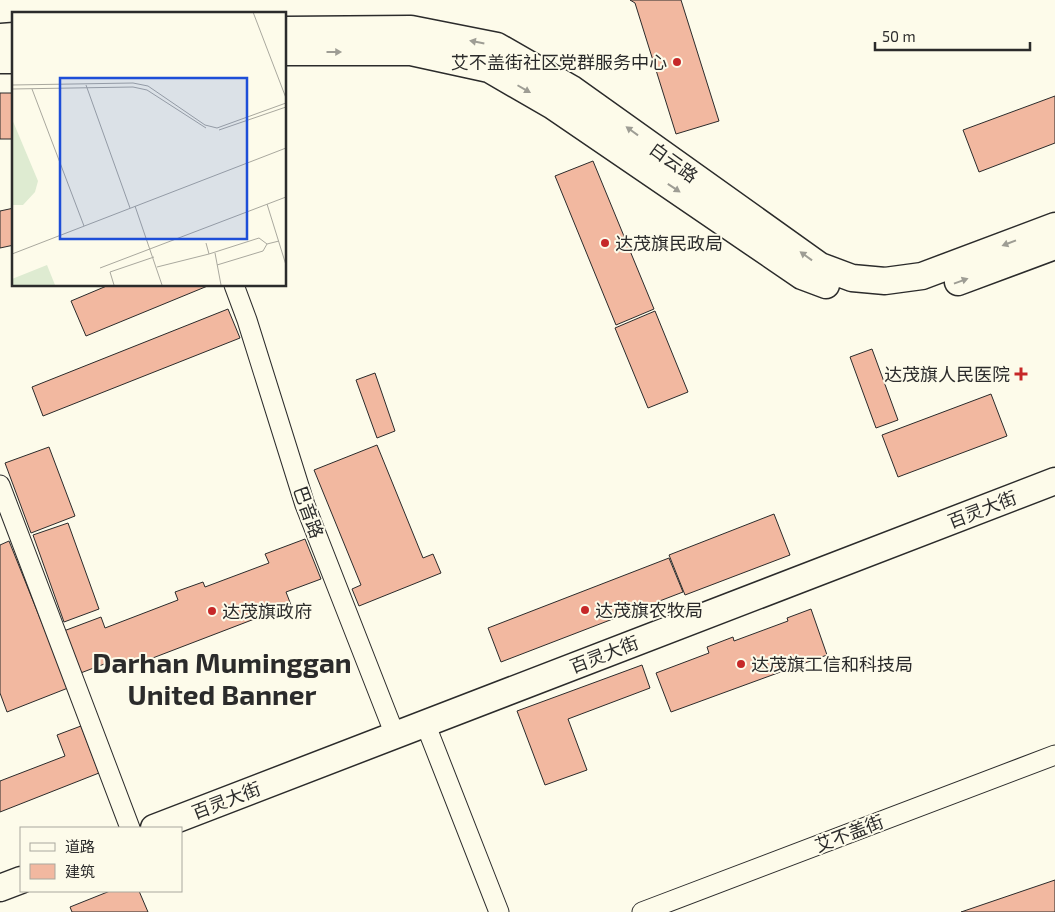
<svg xmlns="http://www.w3.org/2000/svg" width="1055" height="912" font-family="'Exo 2','Noto Sans SC',sans-serif">
  <style>
    .building { fill: #f2b8a0; stroke: #2b2b2b }
    .lines { fill: none; stroke-linecap: round; stroke-linejoin: round }
    .street-casing { stroke: #2b2b2b; stroke-width: 21 }
    .secondary-casing { stroke: #2b2b2b; stroke-width: 29 }
    .street { stroke: #fdfbea; stroke-width: 19 }
    .secondary { stroke: #fdfbea; stroke-width: 26 }
    .oneway { fill: #9e9d94 }
    .poi-dot { fill: #c62828; stroke: #fdfbea; stroke-width: 2 }
    .labels { text-anchor: middle; dominant-baseline: central; stroke-width: 4; stroke-linejoin: round; paint-order: stroke }
    .poi-label { font-size: 18px; fill: #2b2b2b; stroke: #fdfbea; text-anchor: start }
    .street-label { font-size: 18px; fill: #2b2b2b; stroke: #fdfbea }
    .town-label { font-size: 28px; font-weight: bold; fill: #2b2b2b; stroke: #fdfbea }
    .inset-road { fill: none; stroke: #a9a89e; stroke-width: 1 }
    .view { fill: #1d4ed8; fill-opacity: 0.15; stroke: #1d4ed8; stroke-width: 2.5 }
    .inset-edge { fill: none; stroke: #2b2b2b; stroke-width: 2.5 }
  </style>
  <rect width="100%" height="100%" fill="#fdfbea"/>
  <!-- building -->
  <path class="building" d="M630,0H681L719,121L676,134L635,3Z
    M0,93H14V139H0Z
    M1055,96V143L979,172L963,130Z
    M593,161L654,309L616,325L555,176Z
    M14,208V245L0,248V211Z
    M109,285H210L86,336L71,301Z
    M228,309L240,338L43,416L32,387Z
    M655,311L688,392L648,408L615,328Z
    M872,349L898,420L876,428L850,357Z
    M375,373L395,431L377,438L356,380Z
    M991,394L1007,436L898,477L882,435Z
    M377,445L423,558L433,554L441,573L359,606L352,589L361,585L314,470Z
    M49,447L75,516L31,533L5,463Z
    M774,514L790,555L685,595L669,555Z
    M68,523L99,609L64,622L33,535Z
    M305,539L321,579L286,592L291,605L124,669L120,658L78,674L61,632L101,617L105,628L178,600L175,592L203,582L205,587L269,563L265,554Z
    M9,541L68,688L7,712L0,693V545Z
    M669,558L683,592L501,662L488,628Z
    M811,609L827,655L671,712L656,673L709,653L707,647L733,637L734,641L788,621L787,618Z
    M642,665L650,688L568,719L587,770L545,785L517,711Z
    M81,726L99,773L0,812V781L65,756L57,735Z
    M1055,880V912H961Z
    M110,891H139L148,912H72L70,907Z"/>
  <g class="lines">
    <!-- street casing -->
    <g class="street-casing">
      <path id="street" d="M234,285L247,320L305,505L395,735
        M0,485L130,828
        M425,723L499,912
        M642,912L1055,755"/>
    </g>
    <!-- secondary casing -->
    <g class="secondary-casing">
      <path id="secondary" d="M285,30L411,29L497,46L572,89L820,266L852,278L885,281L922,276L1055,226
        M0,37L14,36
        M285,52H411L489,69L553,106L802,276L826,285
        M0,60H14
        M958,282L1055,246
        M154,828L1055,481
        M0,888L21,880"/>
    </g>
    <!-- street -->
    <use href="#street" class="street"/>
    <!-- secondary -->
    <use href="#secondary" class="secondary"/>
  </g>
  <!-- one-way arrows -->
  <defs><path id="oneway-solid" d="M-6-.8H1V-3.2L6.5 0L1 3.2V.8H-6Z" transform="scale(1.25)"/></defs>
  <g class="oneway">
    <use href="#oneway-solid" transform="translate(477 42) rotate(-169)"/>
    <use href="#oneway-solid" transform="translate(334 52)"/>
    <use href="#oneway-solid" transform="translate(524 89) rotate(30)"/>
    <use href="#oneway-solid" transform="translate(632 131) rotate(-144)"/>
    <use href="#oneway-solid" transform="translate(674 188) rotate(34)"/>
    <use href="#oneway-solid" transform="translate(1009 243) rotate(159)"/>
    <use href="#oneway-solid" transform="translate(806 256) rotate(-144)"/>
    <use href="#oneway-solid" transform="translate(961 281) rotate(-20)"/>
  </g>
  <!-- markers -->
  <g class="poi-dot">
    <circle cx="677" cy="62" r="5"/>
    <circle cx="605" cy="243" r="5"/>
    <path d="M1018.5 366.5h5v5h5v5h-5v5h-5v-5h-5v-5h5z"/>
    <circle cx="585" cy="610" r="5"/>
    <circle cx="212" cy="611" r="5"/>
    <circle cx="741" cy="664" r="5"/>
  </g>
  <g class="labels">
    <!-- poi labels -->
    <g class="poi-label">
      <text x="667" y="62" text-anchor="end">艾不盖街社区党群服务中心</text>
      <text x="615" y="243">达茂旗民政局</text>
      <text x="1010" y="374" text-anchor="end">达茂旗人民医院</text>
      <text x="595" y="610">达茂旗农牧局</text>
      <text x="222" y="611">达茂旗政府</text>
      <text x="751" y="664">达茂旗工信和科技局</text>
    </g>
    <!-- street labels -->
    <g class="street-label">
      <text transform="translate(674 162) rotate(36)">白云路</text>
      <text transform="translate(982 509) rotate(-21)">百灵大街</text>
      <text transform="translate(309 512) rotate(70)">巴音路</text>
      <text transform="translate(604 654) rotate(-21)">百灵大街</text>
      <text transform="translate(226 800) rotate(-21)">百灵大街</text>
      <text transform="translate(849 833) rotate(-21)">艾不盖街</text>
    </g>
    <!-- town labels -->
    <g class="town-label">
      <text x="222" y="662">Darhan Muminggan<tspan x="222" dy="32">United Banner</tspan></text>
    </g>
  </g>
  <!-- overview -->
  <g transform="translate(12 12)">
    <rect width="274" height="274" fill="#fdfbea"/>
    <path d="M0,107L26,169L23,180L11,193H0ZM35,253L43,273H0V267Z" fill="#deebd1"/>
    <path class="inset-road" d="M241,0L274,86M0,73L121,71L136,74L193,113L205,116L274,91M74,73L118,196M0,77L121,75L135,78L194,116M20,77L72,214M207,118L274,95M255,192L274,253M123,194L150,273M194,231L197,242L247,226L255,232L267,229M203,241L209,273M0,242L274,136M205,253L251,239L255,232M145,255L197,242M88,256L274,185M102,273L98,260L142,245"/>
    <path class="view" d="M48,66H235V227H48Z"/>
    <rect width="274" height="274" class="inset-edge"/>
  </g>
  <!-- legend -->
  <rect x="20" y="827" width="162" height="65" fill="#fdfbea" stroke="#a9a89e"/>
  <rect x="30" y="843" width="25" height="8" fill="#fdfbea" stroke="#a9a89e"/>
  <text x="65" y="852" font-size="15" fill="#2b2b2b">道路</text>
  <rect x="30" y="864" width="25" height="15" fill="#f2b8a0" stroke="#a9a89e"/>
  <text x="65" y="877" font-size="15" fill="#2b2b2b">建筑</text>
  <!-- scale -->
  <path d="M875 42v8h155v-8" fill="none" stroke="#2b2b2b" stroke-width="2.5"/>
  <text x="882" y="42" font-size="15" fill="#2b2b2b" stroke="#fdfbea" stroke-width="4" paint-order="stroke">50 m</text>
</svg>
